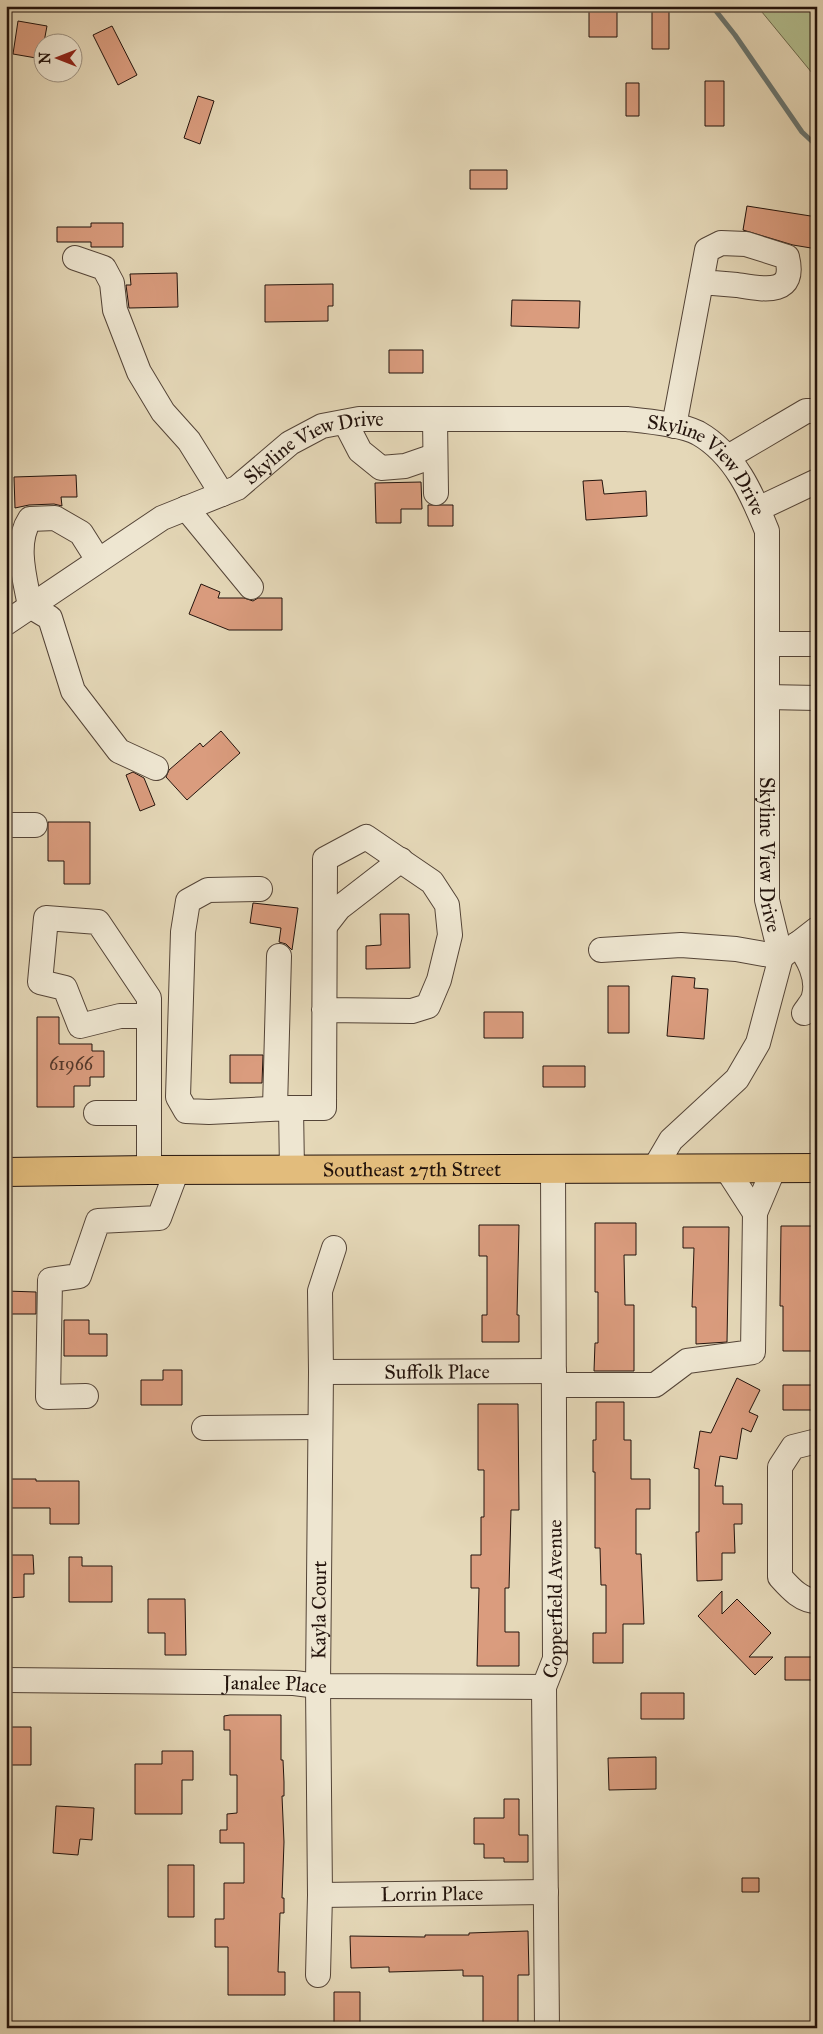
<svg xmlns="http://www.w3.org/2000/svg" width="823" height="2034" font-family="'IM FELL Great Primer',serif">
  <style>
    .green { fill: #b3bf90; stroke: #6b694e }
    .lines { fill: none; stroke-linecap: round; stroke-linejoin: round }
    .stream { stroke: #697672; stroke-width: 5 }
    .building { fill: #da9c7e; stroke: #23130c }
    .minor-casing { stroke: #544437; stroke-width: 26 }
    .major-casing { stroke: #23130c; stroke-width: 30 }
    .minor { stroke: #eee6d1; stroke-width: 24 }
    .major { stroke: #e2bc7c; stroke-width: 28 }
    .labels { text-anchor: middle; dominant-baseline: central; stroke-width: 5; stroke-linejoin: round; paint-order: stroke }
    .number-label { font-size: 18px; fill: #513528 }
    .street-label { font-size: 20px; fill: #23130c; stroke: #eee6d1 }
  </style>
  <rect width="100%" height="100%" fill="#e5d8b8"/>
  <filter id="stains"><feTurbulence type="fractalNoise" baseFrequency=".004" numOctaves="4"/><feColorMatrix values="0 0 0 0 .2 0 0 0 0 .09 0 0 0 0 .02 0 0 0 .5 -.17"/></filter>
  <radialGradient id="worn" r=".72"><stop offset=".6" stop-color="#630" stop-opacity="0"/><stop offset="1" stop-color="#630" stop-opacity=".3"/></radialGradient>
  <!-- green -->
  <path class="green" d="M757,6H817V79Z"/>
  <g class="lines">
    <!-- stream -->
    <path class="stream" d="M712,6L735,35L802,132L817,146"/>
  </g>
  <!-- building -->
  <path class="building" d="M589,6H617V37H589Z
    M652,10H669V49H652Z
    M18,21L47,26L44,42H42V59L13,54Z
    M112,26L137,75L118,85L93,35Z
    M705,81H724V126H705Z
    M626,83H639V116H626Z
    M198,96L214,101L200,144L184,138Z
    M470,170H507V189H470Z
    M747,206L817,217V249L793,245L743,230Z
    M91,223H123V247H91V242H57V227H91Z
    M177,273L178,307L129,308L126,285H131L130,274Z
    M333,284V306H328V321L265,322V285Z
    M512,300L580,301L579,328L511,326Z
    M389,350H423V373H389Z
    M76,475L77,497H61L62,506L54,504L29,505L15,508L14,477Z
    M602,480L604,494L646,491L647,516L586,520L583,481Z
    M421,482L422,509H401V523H376L375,483Z
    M428,505H453V526H428Z
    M201,584L220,592L218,598H244L253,601L258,598H282V630H229L189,614Z
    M221,731L240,753L187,800L166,777L169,770L200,743L203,747Z
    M133,772L144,778L155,805L140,811L126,775Z
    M48,822H90V884H64V861H48Z
    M253,903L298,908L292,950L286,944L279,942L281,928L250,923Z
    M380,914H409L410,968L366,969V946L381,945Z
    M672,976L695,978L694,988L708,989L704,1039L667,1036Z
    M608,986H629V1033H608Z
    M484,1012H523V1038H484Z
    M37,1017H59V1044H92V1051H104V1077H90V1086H74V1107H37Z
    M230,1055H263L262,1083H230Z
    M543,1066H585V1087H543Z
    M595,1223H636V1255H624L625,1305H634V1371H594L595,1343H598V1292H595Z
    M479,1225H519L517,1315H519V1342H482V1315H487V1256H479Z
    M781,1226H817L814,1351H783V1306H780Z
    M683,1227H729L727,1342L696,1344V1307H692L694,1248H683Z
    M6,1291L36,1292V1314H6Z
    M64,1320H89V1334H107V1356H64Z
    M163,1370H182V1405H141V1380H163Z
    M737,1378L760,1390L749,1412L758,1416L751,1432L742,1428L737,1459L720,1456L715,1486H723V1504H742V1524H734L735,1553H722V1580L697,1581L696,1532H699V1469L694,1468L700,1431L711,1433Z
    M783,1385H817V1410H783Z
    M596,1402H624V1440H631V1479H650V1509H636V1554H641L644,1624H623V1663H593V1633H606V1585H601L600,1548H595V1472H593V1440H596Z
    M478,1404H518L519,1510H511L509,1588H505V1632H519V1666H477L479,1588H471V1555H481V1517H484V1470H478Z
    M6,1479H36V1481H79V1524H50V1508H6Z
    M6,1555H33L34,1574H24V1597L6,1598Z
    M69,1557H82V1566H112V1602H69Z
    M722,1591V1614L737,1599L771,1633L749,1657H773L755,1675L698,1616Z
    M148,1599H185L186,1655H165V1633H148Z
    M785,1657H817V1680H785Z
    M641,1693H684V1719H641Z
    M230,1715H281V1760H283L284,1782V1796H282L284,1842L282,1898H284V1913H280L278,1972H285V1995H228V1947H215V1919H224V1883H244V1843H220V1830H227V1814L237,1813V1775H230V1730H224V1716Z
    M10,1727H31V1765H6V1736H11Z
    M162,1751H193V1780H182V1814H135V1764H162Z
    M656,1757V1789L609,1790L608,1758Z
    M504,1799H519V1835H528V1862H504V1858H484V1844H474V1818H504Z
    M56,1806L94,1808L92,1840L80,1839L78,1855L53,1853Z
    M168,1865H194V1917H168Z
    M742,1878H759V1892H742Z
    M528,1931L529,1975H518V2028H483V1976H463V1970L389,1972V1967L351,1968L350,1936L425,1937V1935H469V1933Z
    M334,1992H360V2028H334Z"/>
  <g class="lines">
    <!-- minor casing -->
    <g class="minor-casing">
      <g id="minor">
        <path d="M75,258L104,268L112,283L115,310L139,372L163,412L189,441L222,494"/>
        <path d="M435,419L436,493"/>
        <path d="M345,422L360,451L381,468L405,466L434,456"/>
        <path d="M674,426L707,250L721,243L746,244L787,257C797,297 762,289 737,285C725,284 713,283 701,282"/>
        <path d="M728,457L806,411H817"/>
        <path d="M186,508L251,587"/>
        <path d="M758,509L817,481"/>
        <path d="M98,560L81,533L55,518L30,519C14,543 25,579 30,606L50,618L73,691L119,751L156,768"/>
        <path id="s1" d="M6,623L162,518L237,488L290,443L322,426L359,419H627C646,421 680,424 698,433C735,454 752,494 767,531V900L781,957L758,1043L737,1079L671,1140L654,1169"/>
        <path d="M767,644H817"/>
        <path d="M767,697L817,698"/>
        <path d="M6,825H35"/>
        <path d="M260,889L208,890L188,901L183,932L178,1097L186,1111L209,1112L291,1108L292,1170"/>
        <path d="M325,926L339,908L401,860"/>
        <path d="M797,944C808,957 819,978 814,996C813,1002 807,1008 804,1013"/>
        <path d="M601,950L681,945L736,949L781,957L817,929"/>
        <path d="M149,1016H120L80,1026L65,988L40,982L46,918L98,922L149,998V1170"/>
        <path d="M275,1108L279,956"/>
        <path d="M291,1108H324C324,1025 325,942 325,859L366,837L432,882L447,905L450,935L439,980L428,1006L412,1011L324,1010"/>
        <path d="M96,1113H149"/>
        <path d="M726,1168L755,1213"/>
        <path id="s2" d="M321,1372L554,1371"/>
        <path d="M554,1385H655L687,1361L753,1352L755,1213L774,1168"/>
        <path d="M86,1396L48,1397L50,1280L79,1276L98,1221L159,1218L177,1170"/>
        <path d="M204,1428L319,1427"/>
        <path d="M817,1441L793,1447L780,1467V1577C790,1588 801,1601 817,1601"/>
        <path id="s3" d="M6,1680L294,1683L318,1686L544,1687"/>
        <path id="s4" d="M320,1895L546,1892"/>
        <path id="s5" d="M318,1975L320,1895L318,1686L321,1372L320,1291L334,1248"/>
        <path id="s6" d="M547,2028L544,1687L555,1659L553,1169"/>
      </g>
    </g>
    <!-- major casing -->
    <g class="major-casing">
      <g id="major">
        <path id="s7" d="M6,1172L149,1170L817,1168"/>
      </g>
    </g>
    <!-- minor -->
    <use href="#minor" class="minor"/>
    <!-- major -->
    <use href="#major" class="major"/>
  </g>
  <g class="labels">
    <!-- number labels -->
    <g class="number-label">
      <text x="71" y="1064">61966</text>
    </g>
    <!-- street labels -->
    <g class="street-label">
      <text stroke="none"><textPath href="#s1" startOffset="359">Skyline View Drive</textPath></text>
      <text stroke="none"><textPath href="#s1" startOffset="779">Skyline View Drive</textPath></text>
      <text stroke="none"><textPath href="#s1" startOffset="1199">Skyline View Drive</textPath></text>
      <text stroke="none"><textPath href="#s7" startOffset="406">Southeast 27th Street</textPath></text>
      <text stroke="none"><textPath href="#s2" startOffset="116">Suffolk Place</textPath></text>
      <text stroke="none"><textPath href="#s6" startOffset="431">Copperfield Avenue</textPath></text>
      <text stroke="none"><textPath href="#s5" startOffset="365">Kayla Court</textPath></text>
      <text stroke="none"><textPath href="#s3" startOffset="269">Janalee Place</textPath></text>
      <text stroke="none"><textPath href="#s4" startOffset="112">Lorrin Place</textPath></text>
    </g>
  </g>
  <!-- margin -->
  <rect width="823" height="2034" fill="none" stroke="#e5d8b8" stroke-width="25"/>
  <rect x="8" y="8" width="808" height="2019" fill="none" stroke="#23130c" stroke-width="2.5"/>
  <rect x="12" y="12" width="798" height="2009" fill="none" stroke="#23130c"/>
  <!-- north arrow -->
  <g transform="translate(58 58) rotate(270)"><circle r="24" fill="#eee6d1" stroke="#9d9282"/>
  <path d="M0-4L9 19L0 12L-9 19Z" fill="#8f2418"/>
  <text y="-8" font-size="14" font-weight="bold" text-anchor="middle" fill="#23130c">N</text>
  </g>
  <rect width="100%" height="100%" filter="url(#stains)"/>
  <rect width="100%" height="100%" fill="url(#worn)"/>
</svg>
